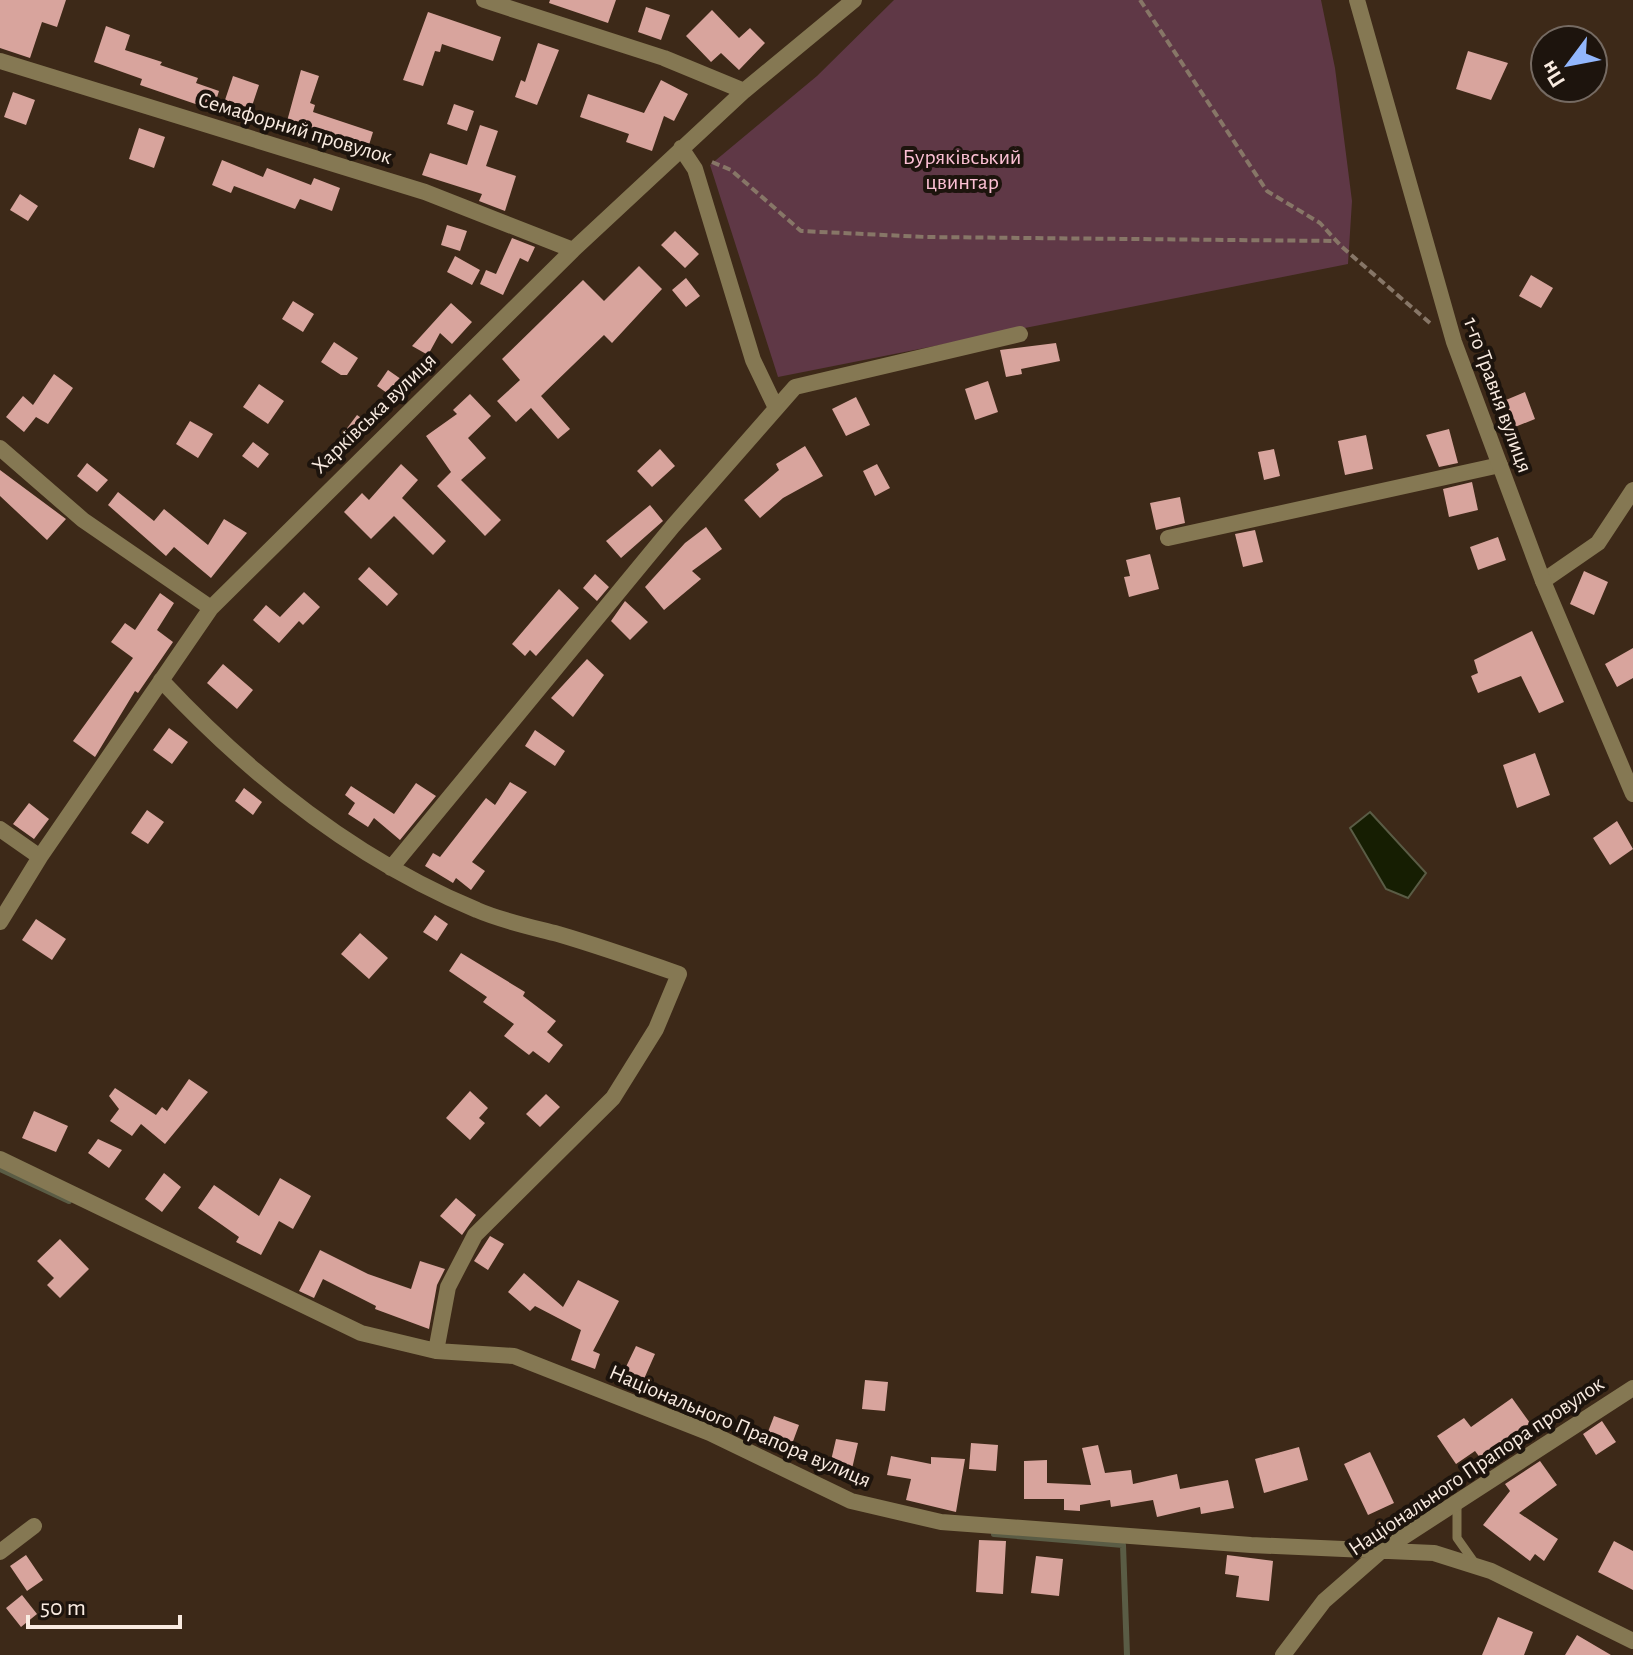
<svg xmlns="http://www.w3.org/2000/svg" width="1633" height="1655" font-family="'Alegreya Sans',sans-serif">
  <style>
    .green { fill: #5f3846 }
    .water { fill: #161e02; stroke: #5a5c45; stroke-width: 2 }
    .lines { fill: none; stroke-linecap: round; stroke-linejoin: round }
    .stream { stroke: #5a5c45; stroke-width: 6 }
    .building { fill: #d8a49d }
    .path { stroke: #877667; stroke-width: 4; stroke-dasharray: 8 4; stroke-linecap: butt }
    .service { stroke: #857853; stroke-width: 9 }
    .minor { stroke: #857853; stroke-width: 16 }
    .tertiary { stroke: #857853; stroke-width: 16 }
    .labels { text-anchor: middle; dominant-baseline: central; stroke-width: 8; stroke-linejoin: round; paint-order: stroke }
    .street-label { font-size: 22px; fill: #f9ebe1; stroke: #1d140d }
    .park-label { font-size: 22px; fill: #fcc0d4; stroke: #1d140d }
  </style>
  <rect width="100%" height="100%" fill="#3d2918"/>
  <!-- green -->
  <path class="green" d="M894,0H1321L1335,68L1352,201L1348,264L778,377L710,165L817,76Z"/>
  <!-- water -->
  <path class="water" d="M1370,812L1426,873L1408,898L1386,889L1350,828Z"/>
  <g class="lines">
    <!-- stream -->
    <path class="stream" d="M0,1169L69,1201
      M994,1534L1123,1545L1127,1655"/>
  </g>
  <!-- building -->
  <path class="building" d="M0,0H66L57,27L42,22L30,58L0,48Z
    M550,0H616L608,23L549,3Z
    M646,7L670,15L661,40L638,32Z
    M712,10L739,38L750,28L765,43L739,70L721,53L711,62L686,36Z
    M428,12L501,37L493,61L442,44L440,52L435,51L423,86L403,80Z
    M106,26L130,35L125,50L162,62L160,65L198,78L196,83L219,91L213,110L140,85L142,79L94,62Z
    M538,43L559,50L537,105L515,97L521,80L525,82Z
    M1468,51L1508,63L1491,100L1456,89Z
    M301,70L319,76L310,103L315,105L313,112L373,132L365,158L329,146L331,140L286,125Z
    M233,76L259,85L251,109L225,100Z
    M661,80L688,94L674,121L664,116L652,151L626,142L629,134L580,117L588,94L644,113Z
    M13,92L35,100L26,125L4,117Z
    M454,104L474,111L467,131L447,124Z
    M480,125L498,131L486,166L516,176L505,211L479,201L482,194L422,175L430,153L467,165Z
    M139,128L165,137L154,168L129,159Z
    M222,160L263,177L267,168L311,185L314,178L340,188L332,211L300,199L295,209L234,186L231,193L212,185Z
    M20,194L38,206L28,221L10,210Z
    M447,225L467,231L460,251L441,245Z
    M675,231L699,254L685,268L661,245Z
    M512,238L535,247L528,262L520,258L503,295L480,284L486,270L496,274Z
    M455,256L480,270L472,285L447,272Z
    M639,266L662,289L612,343L604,335L541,396L570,429L558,439L531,408L516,422L497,401L520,380L502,359L583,280L604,301Z
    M1531,275L1553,288L1541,308L1519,296Z
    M686,278L700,296L686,307L672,290Z
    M293,301L314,314L303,332L282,319Z
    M451,303L472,322L452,344L440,333L428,355L412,346Z
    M334,342L358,358L347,375H341L321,362Z
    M1056,343L1060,361L1021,369L1022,374L1006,377L1000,350Z
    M388,370L408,384L397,400L377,386Z
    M54,374L73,388L48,424L36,417L24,432L6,417L23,396L33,405Z
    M988,381L998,412L975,420L965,389Z
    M259,384L284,401L268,424L243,407Z
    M1525,392L1535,419L1505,431L1494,405Z
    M470,394L491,416L468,438L486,458L461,480L501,520L485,536L437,486L451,472L426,436L457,414L453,410Z
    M856,397L870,425L846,436L832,409Z
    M357,415L370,424L356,445L342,435Z
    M190,421L213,434L198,458L176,444Z
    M1449,429L1458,463L1439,467L1426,435Z
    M1366,435L1373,469L1345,475L1338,441Z
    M253,442L269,454L258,468L242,456Z
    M805,446L823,476L783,498L760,518L744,500L779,470L776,464Z
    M660,449L675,466L652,487L637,471Z
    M1274,449L1280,476L1264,480L1258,452Z
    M87,463L108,480L97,492L77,476Z
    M401,464L418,480L402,498L446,541L433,555L394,516L371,539L344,512L362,493L369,500Z
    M877,464L890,488L875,496L863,471Z
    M0,470L66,519L47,540L0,496Z
    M1472,482L1478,510L1449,517L1443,489Z
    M118,492L154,521L164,509L208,545L224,519L247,533L211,578L174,547L166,556L108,505Z
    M1180,497L1185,523L1156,530L1150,503Z
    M650,505L663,521L621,558L606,541Z
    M706,527L722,549L692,571L701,579L664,610L645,587L685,543Z
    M1255,530L1263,562L1243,567L1235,534Z
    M1498,537L1506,560L1478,570L1470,547Z
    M1150,554L1159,589L1129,597L1124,577L1130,576L1126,560Z
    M369,567L398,594L387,606L358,579Z
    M1584,571L1608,582L1594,615L1570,604Z
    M595,574L609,587L597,601L583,588Z
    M559,589L579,608L536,656L530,650L525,656L512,644Z
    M304,592L320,607L303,625L299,621L279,643L253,620L266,605L280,617Z
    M160,593L174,603L157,630L173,642L138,693L135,691L95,757L73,741L133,658L111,642L125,623L135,630Z
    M625,601L648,622L630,640L611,621Z
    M1532,631L1564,702L1539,713L1521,676L1478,693L1471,676L1478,673L1474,660Z
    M1633,648V678L1617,687L1605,664Z
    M587,659L604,675L573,717L551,698Z
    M223,664L253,690L237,709L207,683Z
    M169,728L188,742L172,764L153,750Z
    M535,730L565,751L555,766L525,746Z
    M1535,753L1550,795L1517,808L1503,765Z
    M510,782L527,792L472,862L485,871L471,890L456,878L453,883L425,866L433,853L440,857L486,798L495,805Z
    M416,783L436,796L400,840L374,818L368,827L348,814L355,803L345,795L351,786L394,814Z
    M244,788L262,802L253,815L235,801Z
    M29,803L49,819L34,839L13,824Z
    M147,810L164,822L148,844L131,833Z
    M1617,821L1633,849L1610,865L1593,838Z
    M435,915L448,924L437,941L423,932Z
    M36,919L66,939L52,960L22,940Z
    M360,933L388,958L369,979L341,954Z
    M461,953L525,992L523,996L556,1021L547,1032L563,1045L549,1063L533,1051L529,1055L504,1036L514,1024L483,1002L487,997L449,971Z
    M189,1079L208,1092L165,1144L141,1124L132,1136L110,1121L119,1109L109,1096L115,1088L156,1115L162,1107L167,1111Z
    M470,1091L488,1108L479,1118L485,1123L470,1140L446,1118Z
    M546,1094L560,1107L540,1127L526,1114Z
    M34,1111L68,1126L56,1152L22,1138Z
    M98,1139L122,1150L109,1168L88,1153Z
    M164,1173L181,1187L162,1212L145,1199Z
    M280,1178L311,1196L293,1229L279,1221L261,1255L236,1242L239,1237L198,1208L214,1185L259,1216Z
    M456,1198L476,1215L462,1235L440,1216Z
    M490,1236L504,1244L488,1270L474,1261Z
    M60,1239L89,1269L60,1298L47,1285L54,1278L37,1261Z
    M320,1250L368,1274L411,1289L420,1261L445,1269L437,1285L429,1329L375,1309L376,1306L323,1279L314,1298L299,1291Z
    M524,1273L563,1307L578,1280L619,1301L593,1351L600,1354L595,1369L571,1360L581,1330L535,1306L530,1311L508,1292Z
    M636,1346L655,1354L644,1379L624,1371Z
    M865,1380L888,1382L885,1411L862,1409Z
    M1512,1398L1530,1423L1481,1459L1475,1451L1456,1464L1437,1436L1464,1418L1471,1427Z
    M774,1416L799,1425L788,1455L763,1445Z
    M1602,1421L1616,1442L1596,1455L1583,1434Z
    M836,1439L858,1443L851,1473L829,1469Z
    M971,1443L998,1445L996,1471L969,1469Z
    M1098,1445L1105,1473L1131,1470L1133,1484L1177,1474L1180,1489L1228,1480L1234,1508L1201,1514L1200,1507L1157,1517L1153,1500L1111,1507L1110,1500L1080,1505V1511L1064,1510V1499H1024V1461L1047,1460V1483L1091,1485L1082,1448Z
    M1299,1447L1308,1480L1264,1493L1255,1459Z
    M1370,1452L1394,1503L1368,1515L1344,1464Z
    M891,1456L931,1464V1457L965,1459L956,1512L906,1500L911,1479L887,1475Z
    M1540,1461L1557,1485L1519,1513L1558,1539L1544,1561L1535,1554L1530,1561L1483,1525L1510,1491L1505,1484Z
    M979,1540L1006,1541L1003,1594L976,1592Z
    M1614,1541L1633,1551V1590L1598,1572Z
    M26,1555L43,1580L27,1591L10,1566Z
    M1227,1555L1273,1561L1269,1601L1236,1597L1239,1576L1225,1574Z
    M1036,1556L1063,1559L1059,1596L1031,1593Z
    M22,1595L37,1614L21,1627L6,1608Z
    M1498,1617L1533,1632L1524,1655H1482Z
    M1577,1635L1611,1655H1565Z"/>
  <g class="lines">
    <!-- path -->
    <path class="path" d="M1140,0L1267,191L1320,223L1342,247L1430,323
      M712,162L731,170L801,231L926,237L1337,241"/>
    <!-- service -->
    <path class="service" d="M1457,1503V1538L1474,1562"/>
    <!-- minor -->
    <path class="minor" d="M484,0L664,58L744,91
      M0,61L425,192L573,250
      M681,148L695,169L753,360L776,408
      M0,448L83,520L211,608
      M1168,538L1500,465
      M1543,581L1598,543L1633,490
      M161,680C250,775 356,860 477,910C502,921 531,927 558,934C599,946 639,960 679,974L656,1029L613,1098L475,1235L448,1287L436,1351
      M0,829L40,857
      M391,868L673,526L795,387L1020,334
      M0,922L40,857L211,608L573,250L744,91L854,0
      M0,1159L361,1333L436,1351L514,1356L710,1433L851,1501L941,1522L1251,1545L1434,1553L1491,1571L1633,1641
      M0,1552L34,1526
      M1283,1655L1324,1601L1380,1552L1633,1388"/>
    <!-- tertiary -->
    <path class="tertiary" d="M1357,0L1454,342L1543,581L1633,794"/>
  </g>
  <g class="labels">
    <!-- street labels -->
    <g class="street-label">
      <text transform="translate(295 128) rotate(17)">Семафорний провулок</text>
      <text transform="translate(1498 395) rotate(70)">1-го Травня вулиця</text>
      <text transform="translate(374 413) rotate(-44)">Харківська вулиця</text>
      <text transform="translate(740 1426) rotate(23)">Національного Прапора вулиця</text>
      <text transform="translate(1476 1466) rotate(-34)">Національного Прапора провулок</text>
    </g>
    <!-- park labels -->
    <g class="park-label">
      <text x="962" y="157">Буряківський<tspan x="962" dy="25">цвинтар</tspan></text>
    </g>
  </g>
  <!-- north arrow -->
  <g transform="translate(1569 64) rotate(238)"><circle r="38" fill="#1d140d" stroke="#756a62" stroke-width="2"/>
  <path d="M0-6L14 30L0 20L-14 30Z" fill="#92b7fd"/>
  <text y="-12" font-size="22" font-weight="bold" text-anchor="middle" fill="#f9ebe1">Пн</text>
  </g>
  <!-- scale -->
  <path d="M28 1615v12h152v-12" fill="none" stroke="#f9ebe1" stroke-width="4"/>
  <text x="40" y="1615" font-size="24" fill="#f9ebe1" stroke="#1d140d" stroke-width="6" paint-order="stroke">50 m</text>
</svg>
